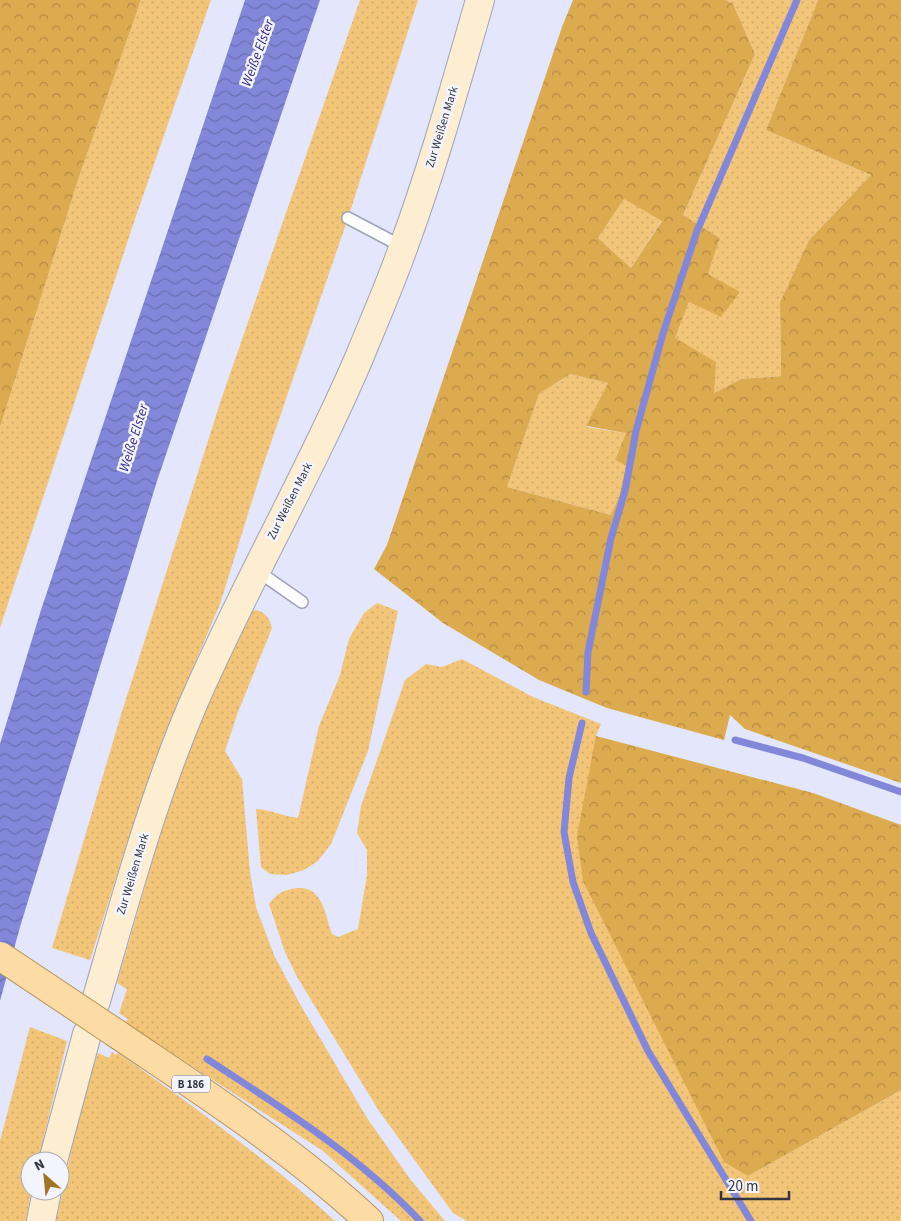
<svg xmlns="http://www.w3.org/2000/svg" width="901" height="1221" font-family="'Source Sans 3',sans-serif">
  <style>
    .grass { fill: url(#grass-dots) }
    .forest { fill: url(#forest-crowns); fill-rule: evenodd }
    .water { fill: url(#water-waves) }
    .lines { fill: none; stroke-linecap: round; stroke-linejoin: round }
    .stream { stroke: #8387da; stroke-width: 7 }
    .service-casing { stroke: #a0a3b7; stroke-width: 14 }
    .secondary-casing { stroke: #a0a3b7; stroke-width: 30 }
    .primary-casing { stroke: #b59359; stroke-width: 30 }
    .service { stroke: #fff; stroke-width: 11 }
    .secondary { stroke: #feeed1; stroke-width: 28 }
    .primary { stroke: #fcdca4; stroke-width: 28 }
    .primary-bridge-casing { stroke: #b59359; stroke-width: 30; stroke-linecap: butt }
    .primary-bridge { stroke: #fcdca4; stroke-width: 28 }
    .labels { text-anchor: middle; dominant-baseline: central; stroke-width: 5; stroke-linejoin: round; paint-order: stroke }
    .shield { fill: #f3f4fd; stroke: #6d6e77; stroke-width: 1 }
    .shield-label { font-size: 11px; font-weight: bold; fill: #34353e }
    .street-label { font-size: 12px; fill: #34353e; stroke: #f3f4fd }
    .water-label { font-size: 14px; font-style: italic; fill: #342b8b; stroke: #f3f4fd }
  </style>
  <defs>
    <pattern id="grass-dots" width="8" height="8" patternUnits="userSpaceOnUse" patternTransform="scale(1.25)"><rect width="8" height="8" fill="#f2c578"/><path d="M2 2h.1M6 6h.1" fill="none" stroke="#d0aa69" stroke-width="1.8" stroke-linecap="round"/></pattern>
    <pattern id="forest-crowns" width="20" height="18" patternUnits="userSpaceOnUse" patternTransform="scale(1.25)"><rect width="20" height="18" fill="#dcaa4f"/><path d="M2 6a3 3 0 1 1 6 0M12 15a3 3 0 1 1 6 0" fill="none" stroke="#b38b43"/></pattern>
    <pattern id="water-waves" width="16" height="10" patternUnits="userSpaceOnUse" patternTransform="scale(1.25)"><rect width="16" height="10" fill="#8387da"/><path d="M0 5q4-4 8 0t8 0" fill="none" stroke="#6c6fb2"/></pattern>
  </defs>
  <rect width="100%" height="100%" fill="#e3e6fc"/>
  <!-- grass -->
  <path class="grass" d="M141,0H211L135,219L0,628V427L79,177Z
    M360,0H418L348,218L262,469L220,604L164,736L129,837L90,960L52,948L120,718L221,400Z
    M726,0H818L766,130L871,175L809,240L780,302L781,376L741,379L714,393L675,338L689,302L708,274L720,238L683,215L755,54L733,4Z
    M624,199L662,220L631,268L598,238Z
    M570,374L608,383L586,427L626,433L615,460L627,466L619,497L611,515L507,487L539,394Z
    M377,603L398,611L368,751L331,844L318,861L304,870L287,875L270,874L261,867L256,809C271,810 283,816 298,818L319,726L340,675L349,639L364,613Z
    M255,610C265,611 270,619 272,628L238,712L225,751L242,779L250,872L256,907L274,955L300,1004L367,1118L410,1179L445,1221H401L323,1151L125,1023L128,1019L119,1013L127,989L117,983L168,807L212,694L248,615Z
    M462,659L533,697L601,724L596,736L748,1176L901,1090V1221H467L453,1213L379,1111L297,977L285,952L269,904C275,896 281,891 291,889C322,882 324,911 332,934L338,937L358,929L367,875V850L357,833L361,806L405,680L426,664L442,667Z
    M30,1027L67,1041L38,1161H30L31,1191L26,1221H0V1141Z
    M112,1052L116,1055L118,1053C193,1106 267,1159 335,1221H56L83,1097L98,1053L109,1058Z"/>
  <!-- forest -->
  <path class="forest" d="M0,0H141L79,177L0,427Z
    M573,0H726L733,4L755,54L683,215L720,238L708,274L740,292L721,317L689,302L675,338L716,362L714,393L741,379L781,376L780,302L809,240L871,175L766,130L818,0H901V783L745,729L730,715L724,740L607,708L539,680L443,623L374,569L387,545L562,27ZM624,199L662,221L631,268L598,238ZM570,374L608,383L586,426L626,433L615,460L626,466L619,497L611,515L507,487L539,394Z
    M596,736L813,793L901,825V1090L748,1176L724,1162L583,881L577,836Z"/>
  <!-- water -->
  <path class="water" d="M245,0H320L157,481L20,927L0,1001V744L41,610Z"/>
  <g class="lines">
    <!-- stream -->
    <path class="stream" d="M586,692L588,652L611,538L625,491L636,431L664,330L697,231L797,0
      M582,723L569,778L564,832L573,882L591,933L648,1051L751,1221
      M735,740L803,758L901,792
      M207,1059C282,1108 359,1156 420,1221"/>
    <!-- service casing -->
    <g class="service-casing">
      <path id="service" d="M348,218L403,247
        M256,570L302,602"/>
    </g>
    <!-- secondary casing -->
    <g class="secondary-casing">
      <path id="secondary" d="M96,1001C125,901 152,800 193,704C244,586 309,475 359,358C374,321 390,285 403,248C433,167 456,83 480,0
        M53,1161L87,1034
        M41,1221L47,1191"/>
    </g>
    <!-- primary casing -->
    <g class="primary-casing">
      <path id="primary" d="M117,1034C204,1093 292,1149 369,1221"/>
    </g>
    <!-- service -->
    <use href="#service" class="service"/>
    <!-- secondary -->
    <use href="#secondary" class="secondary"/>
    <!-- primary -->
    <use href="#primary" class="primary"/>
    <!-- primary-bridge casing -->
    <g class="primary-bridge-casing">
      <path id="primary-bridge" d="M0,956L117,1034"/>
    </g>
    <!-- primary-bridge -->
    <use href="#primary-bridge" class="primary-bridge"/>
  </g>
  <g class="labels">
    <!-- shield labels -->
    <rect class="shield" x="172" y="1075.5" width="38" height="17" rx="4"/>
    <g class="shield-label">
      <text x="191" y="1084">B 186</text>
    </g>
    <!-- street labels -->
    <g class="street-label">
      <text transform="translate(442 127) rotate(-73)">Zur Weißen Mark</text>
      <text transform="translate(290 501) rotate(-63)">Zur Weißen Mark</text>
      <text transform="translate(133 874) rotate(-73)">Zur Weißen Mark</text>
    </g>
    <!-- water labels -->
    <g class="water-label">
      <text transform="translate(258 53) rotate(-70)">Weiße Elster</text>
      <text transform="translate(134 438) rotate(-73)">Weiße Elster</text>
    </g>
  </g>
  <!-- north arrow -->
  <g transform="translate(45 1176) rotate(333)"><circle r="24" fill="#f3f4fd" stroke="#a7a8b1"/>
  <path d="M0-4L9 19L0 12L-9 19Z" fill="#9f7524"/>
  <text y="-8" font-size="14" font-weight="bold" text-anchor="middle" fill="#34353e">N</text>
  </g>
  <!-- scale -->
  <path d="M721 1191v8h68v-8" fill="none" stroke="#34353e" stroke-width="2.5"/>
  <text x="728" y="1191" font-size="15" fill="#34353e" stroke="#f3f4fd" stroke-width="4" paint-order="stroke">20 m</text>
</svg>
